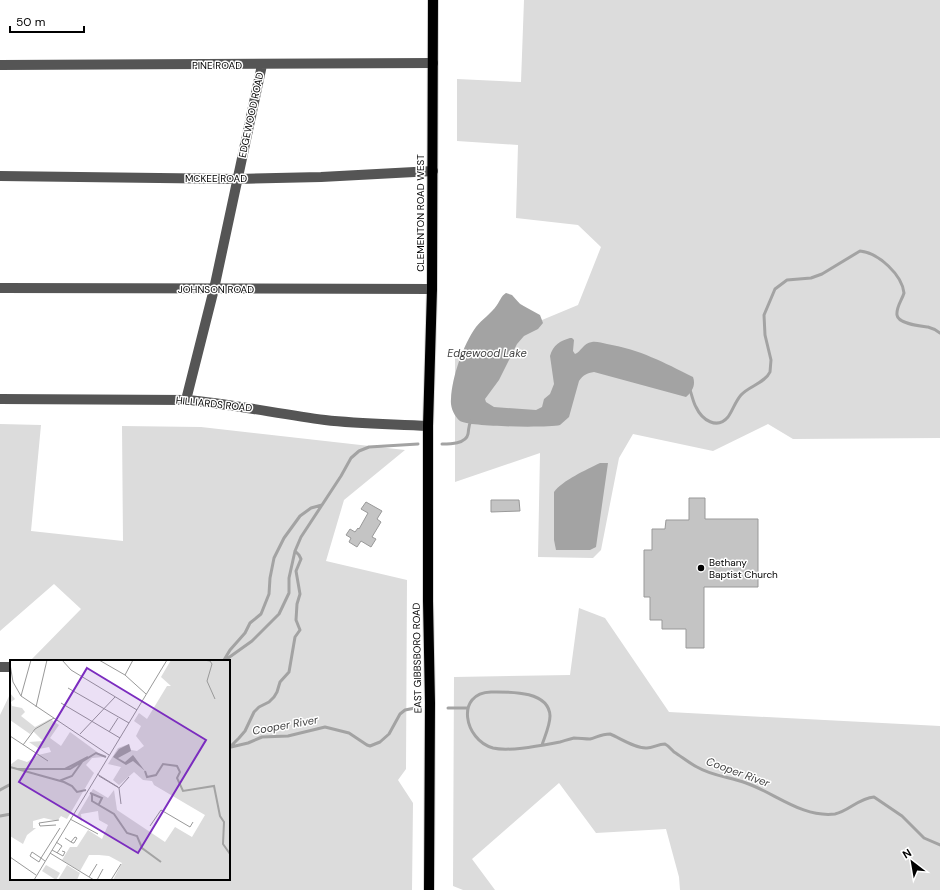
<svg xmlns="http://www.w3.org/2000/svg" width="940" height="890" font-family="'DM Sans',sans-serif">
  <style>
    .green { fill: #dcdcdc }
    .water { fill: #a3a3a3 }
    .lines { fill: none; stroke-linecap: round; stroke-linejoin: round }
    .stream { stroke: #a3a3a3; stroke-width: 3 }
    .building { fill: #c4c4c4; stroke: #999 }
    .major-casing { stroke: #dbdbdb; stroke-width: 12 }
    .minor { stroke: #555; stroke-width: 10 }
    .major { stroke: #000; stroke-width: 10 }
    .poi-dot { fill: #000; stroke: #fff; stroke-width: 1.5 }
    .labels { text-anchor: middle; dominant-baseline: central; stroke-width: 3; stroke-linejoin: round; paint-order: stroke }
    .street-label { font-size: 10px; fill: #000; stroke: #fff }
    .poi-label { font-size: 10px; fill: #000; stroke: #fff; text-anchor: start }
    .water-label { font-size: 11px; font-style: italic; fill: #444; stroke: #fff }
    .inset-river { fill: none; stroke: #a3a3a3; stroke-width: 2 }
    .inset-road { fill: none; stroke: #999; stroke-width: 1 }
    .view { fill: #7b2cbf; fill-opacity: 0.15; stroke: #7b2cbf; stroke-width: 2 }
    .inset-edge { fill: none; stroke: #000; stroke-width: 2 }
  </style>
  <rect width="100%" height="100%" fill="#fff"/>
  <!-- green -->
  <path class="green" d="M524,0H940V438L793,439L768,424L713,451L633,434L619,458L601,550L593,558L538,557L540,453L455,482V353H463L506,293L542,320L578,305L601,247L578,225L516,218L518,145L457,141V79L521,82Z
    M0,424L41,425L31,531L123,541L122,426L201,427L405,450L344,500L326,561L407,580L406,769L398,780L413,803L412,890H0V715L11,692V879H229V661H30L81,609L54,584L0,631Z
    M579,608L605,618L669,712L940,726V890H680L679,877L666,829L596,833L559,783L472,859L495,890H463L453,886L454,677L570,675Z"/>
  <!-- water -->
  <path class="water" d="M506,293L512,295L520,304L540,315L543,323L538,329L524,336L517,344L499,380L485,399L486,402L494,407L536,410L542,407L544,399L550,394L554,384L550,356C553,345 560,341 570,338H572L574,340L573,351L575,354C581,352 583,343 592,342C596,341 602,343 607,344C641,350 663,362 693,377C696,385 692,392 686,397L594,372C587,373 583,375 579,381L569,417L560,425C548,428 469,427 460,421C454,416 450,407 451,399C452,377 463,345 476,327C482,319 491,314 497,305C500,301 501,296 506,293Z
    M600,463H608L596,547L590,550H556L554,540V492C563,480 586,470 600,463Z"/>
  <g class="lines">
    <!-- stream -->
    <path class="stream" d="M690,390C692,395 693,402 696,407C702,420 717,430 728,417C733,410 735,402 741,395C749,386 765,383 770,372L771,360L765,335L764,315L775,289L787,280L811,278L822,274L860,251C879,253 902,275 904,293C902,300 896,307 897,315C898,324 921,326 928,327C932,328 936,330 940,333
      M442,444C450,444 466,444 468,434C469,429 468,426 471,421
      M224,660L230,650L245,633L250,623L261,614L269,594L270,578L274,558L284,538L300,516L311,508L322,505
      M224,661L252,641L279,614L289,593V578L295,551L301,537L341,476L351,458L359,451L369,447L418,444
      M448,708H468
      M542,745C545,736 550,725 550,716C549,690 508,692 491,692C455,693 464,740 493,748C510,752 543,745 560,742C564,741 569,739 574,738C579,738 585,739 590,739C597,737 602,734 610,734C620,738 636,749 647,748C653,748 658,744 665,744C669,746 671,749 674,752C682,757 689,763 697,767C712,776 730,777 746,783C775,793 802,818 835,814C849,811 859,798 874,797L902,816L924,838L940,845
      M231,747L248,743L262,737L288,736L325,727L349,733L367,745L370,746L380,742L389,734L400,714L405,710L420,707
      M229,748L239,738L245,731L254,712L259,707L269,702L274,697L277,692L280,682L289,672L295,637L300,630L296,620L297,604L300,594L296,571L301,559L299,555L295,551
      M0,790L11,784
      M0,816L11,814"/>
  </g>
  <!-- building -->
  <path class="building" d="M689,498H705V519H758V587H704V648H686V629H662V620H650V597H644V550H652V529H665L666,520H689Z
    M491,500H519L520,511L491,512Z
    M366,502L382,511L377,519L381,522L372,537L376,539L371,547L361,541L357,547L349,542L351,538L346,535L350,529L355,532L358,528L359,529L368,513L361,509Z"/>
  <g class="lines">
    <!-- major casing -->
    <g class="major-casing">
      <path id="major" d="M429,890L430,703L428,601V426L432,289L433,0"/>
    </g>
    <!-- minor -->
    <path class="minor" d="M0,65L433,63
      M0,176L238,179L321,177L433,171
      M0,288L432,289
      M0,399L186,400C233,404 278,414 325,420C359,424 393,424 428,426
      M186,400L214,289L262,65
      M0,667H11"/>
    <!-- major -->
    <use href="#major" class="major"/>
  </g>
  <!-- markers -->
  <circle class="poi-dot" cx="701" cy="568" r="4"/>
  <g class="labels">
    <!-- street labels -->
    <g class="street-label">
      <text x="217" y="65">PINE ROAD</text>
      <text transform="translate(251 115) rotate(-78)">EDGEWOOD ROAD</text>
      <text x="216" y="178">MCKEE ROAD</text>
      <text transform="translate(420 213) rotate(-90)">CLEMENTON ROAD WEST</text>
      <text x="216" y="289">JOHNSON ROAD</text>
      <text transform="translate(214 404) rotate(6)">HILLIARDS ROAD</text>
      <text transform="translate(417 658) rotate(-91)">EAST GIBBSBORO ROAD</text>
    </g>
    <!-- poi labels -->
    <g class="poi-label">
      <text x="709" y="562">Bethany<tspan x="709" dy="12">Baptist Church</tspan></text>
    </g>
    <!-- water labels -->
    <g class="water-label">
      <text x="487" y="353">Edgewood Lake</text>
      <text transform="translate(285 725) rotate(-10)">Cooper River</text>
      <text transform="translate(738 772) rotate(20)">Cooper River</text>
    </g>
  </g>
  <!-- overview -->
  <g transform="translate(10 660)">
    <rect width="220" height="220" fill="#fff"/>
    <path d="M161,0H220V220H103L112,203L99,196L89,195H79L70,211L52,200L60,187H67L78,170L92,179L98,165L89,160L88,151L71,154L72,162L67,156L83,129L98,138L104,130L107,150L155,182L165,167L182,177L195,155L144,125L142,121L133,120L124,112L109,125L103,120L111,107L98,104L108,88L119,84L121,90L127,91L134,86L126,76L131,66L124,61L129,53L137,59L157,26H161L151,17ZM0,25V33L5,39L1,42L2,46L12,48L15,52L11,56L25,67L40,59L49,65L40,78L51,86L60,72L94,97L82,98L76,105L84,113L57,159L51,156L47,161L34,158L23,161V168H26L17,175L13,184L0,176V105L8,99L17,102L28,95L41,92L39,87L29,89L19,82L33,81L23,71L20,74L0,60ZM36,205L50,213L46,220L32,211ZM57,205L70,213L67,220H48Z" fill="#dcdcdc"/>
    <path d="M119,84L121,91L108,98L115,102L123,95L135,111L123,101L116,105L103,97L109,89Z" fill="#a3a3a3"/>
    <path class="inset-river" d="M0,107L54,122L62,126L67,132L76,130M8,109H60L86,93L96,97M55,109L78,97M135,111L137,117L146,115L153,104L167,106L170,112L167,118L173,131L204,126L210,156L214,162L213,184L220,194M49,121L62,116L72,102M80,133L92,138L89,144M82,134V141L104,154L117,173L127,176L132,188L151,202"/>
    <path class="inset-road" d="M52,0L61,10L127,50M89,0L115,15L136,34M193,0L200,1L202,4L197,21L205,39M0,4L3,22L11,36L99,95M115,15L123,0M58,28L119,63M11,36L21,0M51,43L110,78M26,47L37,0M99,72L108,58M70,74L105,37M0,76L38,101M13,85L25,69L44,58M87,114L108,127M89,116L109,128M111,144L109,128L119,117M60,159L88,174M46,165L30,166L29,163L49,160M140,166L151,150L180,167L183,162M55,178L61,182L63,183H64L67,178L65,177L61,182M46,182L52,186L47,193M42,190L53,196L55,192L52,191M40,193L84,220M0,197L26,215M35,201L31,198L29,202L20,196L22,192L31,198L50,168M79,217L87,204M24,220L157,0M87,220L93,209M101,220L111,204"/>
    <path class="view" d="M77,8L196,80L128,193L9,122Z"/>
    <rect width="220" height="220" class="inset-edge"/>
  </g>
  <!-- north arrow -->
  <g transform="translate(912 862) rotate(329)" stroke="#ffffff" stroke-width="3" paint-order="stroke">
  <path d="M0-3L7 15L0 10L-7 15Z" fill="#000000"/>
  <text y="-6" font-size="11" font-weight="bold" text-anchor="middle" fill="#000000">N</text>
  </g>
  <!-- scale -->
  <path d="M10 26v6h74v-6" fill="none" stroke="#000000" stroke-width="2"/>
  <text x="16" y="26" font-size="12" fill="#000000" stroke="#ffffff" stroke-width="3" paint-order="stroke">50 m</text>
</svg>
